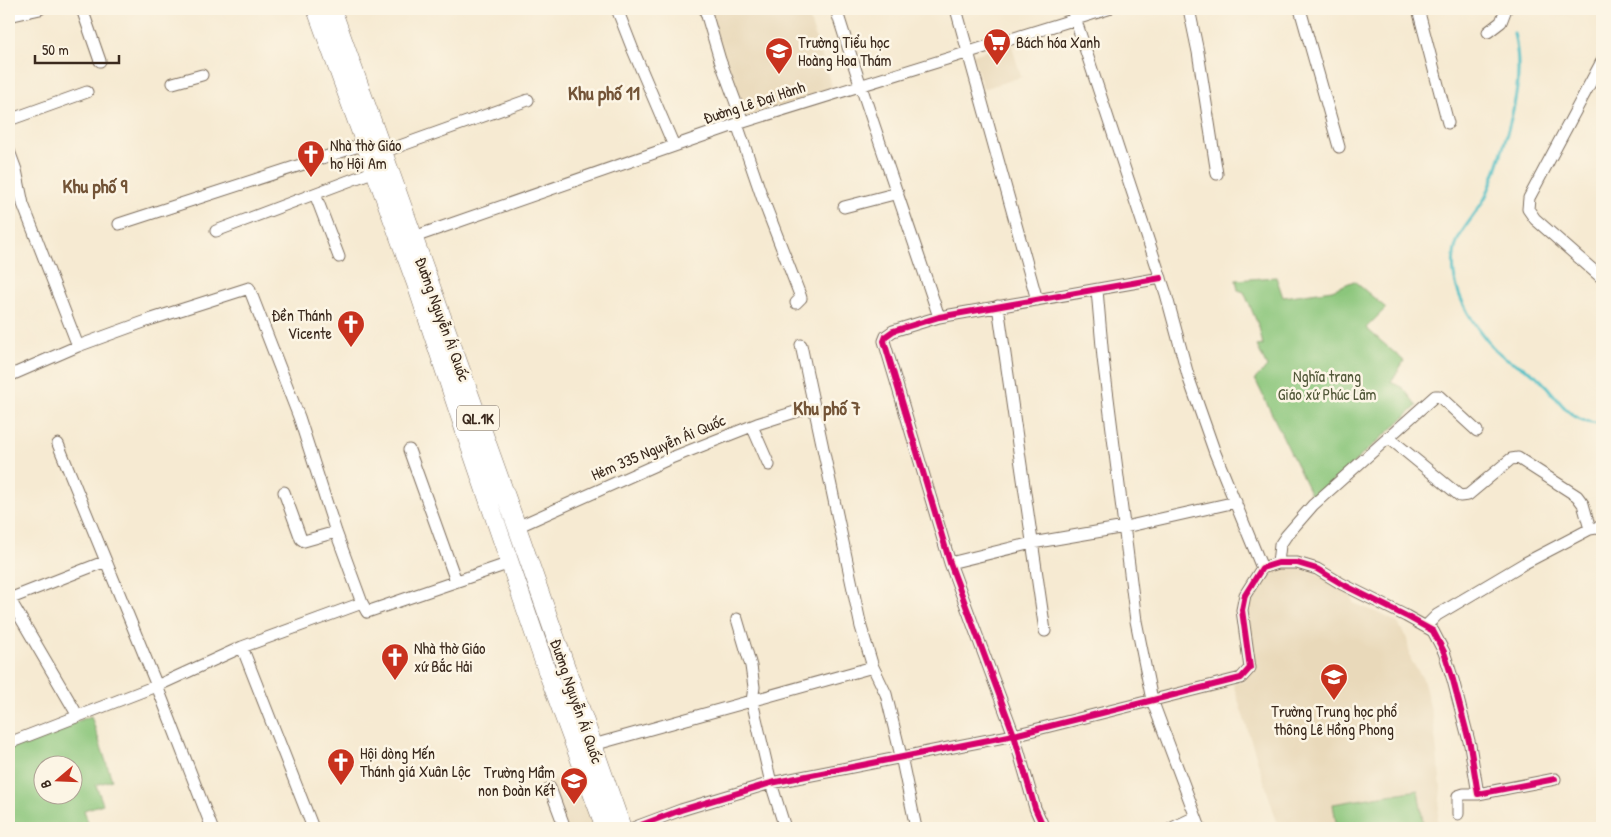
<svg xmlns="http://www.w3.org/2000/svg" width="1611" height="837" font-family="'Patrick Hand',sans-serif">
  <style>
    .built { fill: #e9d9ba }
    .green { fill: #8bc67c; stroke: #63784d; fill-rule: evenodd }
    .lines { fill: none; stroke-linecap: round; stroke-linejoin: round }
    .stream { stroke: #52c0c6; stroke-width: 3 }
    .minor-casing { stroke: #7c6d5d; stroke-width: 13 }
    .primary-casing { stroke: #7c6d5d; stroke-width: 19 }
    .minor { stroke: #fff; stroke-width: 11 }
    .primary { stroke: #fff; stroke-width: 18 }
    .cycleway-casing { stroke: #fcf5e5; stroke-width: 9 }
    .cycleway { stroke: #d6006c; stroke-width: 6 }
    .labels { text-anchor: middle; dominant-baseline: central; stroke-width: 5; stroke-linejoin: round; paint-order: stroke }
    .shield { fill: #fcf5e5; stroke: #75675a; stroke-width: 1 }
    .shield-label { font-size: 15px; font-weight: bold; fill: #3b2a1e }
    .poi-label { font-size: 16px; fill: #3b2a1e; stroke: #fcf5e5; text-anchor: start }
    .street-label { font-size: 16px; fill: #3b2a1e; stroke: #fcf5e5 }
    .park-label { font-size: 16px; fill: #53593a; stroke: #fcf5e5 }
    .quarter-label { font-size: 19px; font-weight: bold; fill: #735437; stroke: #fcf5e5 }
  </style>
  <rect width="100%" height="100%" fill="#fcf5e5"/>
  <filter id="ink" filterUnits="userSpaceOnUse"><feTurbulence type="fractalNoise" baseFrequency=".02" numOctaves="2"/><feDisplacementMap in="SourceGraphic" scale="10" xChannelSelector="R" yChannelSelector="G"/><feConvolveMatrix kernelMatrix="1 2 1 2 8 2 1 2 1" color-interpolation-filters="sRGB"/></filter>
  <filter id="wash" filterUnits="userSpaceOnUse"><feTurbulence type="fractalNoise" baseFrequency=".0096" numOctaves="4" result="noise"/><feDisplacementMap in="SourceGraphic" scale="20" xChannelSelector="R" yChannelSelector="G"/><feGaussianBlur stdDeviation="1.12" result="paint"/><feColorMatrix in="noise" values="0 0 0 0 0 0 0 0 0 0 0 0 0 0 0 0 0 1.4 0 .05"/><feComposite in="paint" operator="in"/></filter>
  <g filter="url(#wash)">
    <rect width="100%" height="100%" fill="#f6ead2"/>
    <!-- built -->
    <path class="built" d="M723,9H806L833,90L745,117L724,61L711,12Z
      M1011,43L1021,77L983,89L973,55Z
      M1278,567H1296L1315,573L1352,594L1353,603L1381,614L1398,623L1407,639L1411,660L1423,679L1433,718L1441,788L1437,825L1434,828H1279L1233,684L1245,681L1247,611L1249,596L1264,571Z
      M578,772L599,828H566L550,781Z"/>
    <!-- green -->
    <path class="green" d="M1276,277L1283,297L1332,290L1354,281L1386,308L1366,328L1404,361L1391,382L1403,388L1417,406L1313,499L1255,379L1267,367L1257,346L1263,345L1259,327L1244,292L1238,290L1236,280Z
      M91,716L112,780L96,785L103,804L84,810L90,828H9V748ZM42,764H72V794H42Z
      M1418,790L1424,828H1337L1333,804Z"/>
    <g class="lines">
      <!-- stream -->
      <path class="stream" d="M1514,33C1523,73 1516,102 1505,141C1500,159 1494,177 1487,194C1479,212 1464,224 1457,242C1446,274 1461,305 1479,330C1485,338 1491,347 1499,353C1508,361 1521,366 1531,372C1550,384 1560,410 1580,419C1587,422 1595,423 1602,424"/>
    </g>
  </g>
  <g filter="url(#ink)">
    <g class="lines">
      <!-- minor casing -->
      <g class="minor-casing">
        <path id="minor" d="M82,9L100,61
          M617,9L633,50L674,146
          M705,9L720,60L743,122
          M836,9C868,112 905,214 939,317
          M956,9L1037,300
          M1072,9L1166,294L1189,379L1215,453L1262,568
          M1189,9L1198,52L1217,174
          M1300,9L1339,147
          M1418,9L1448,123
          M9,16L40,9
          M1488,32L1501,22L1506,9
          M1602,61L1529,198L1528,209L1535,219L1602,278
          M173,83L202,75
          M9,120L87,92
          M737,124L762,197L800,295L801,298L796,303
          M9,151L16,170L23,204L78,346
          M383,152L528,100
          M315,194L339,257
          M844,207L898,193
          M119,224L365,144
          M216,231L375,171
          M414,237L737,124L1108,9
          M1097,290L1103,358L1136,621L1152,700L1200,828
          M998,306L1045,631
          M801,345L861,627L873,667L886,694L901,756L916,828
          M9,376L78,346L152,319L249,288L299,417L336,532L362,603L367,612L510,563
          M752,426L769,465
          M1388,437L1460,496L1468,495L1511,459L1518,458L1577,496L1583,504L1590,529
          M58,444L157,686L212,828
          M409,450L456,581
          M284,492L301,539L304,541L336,532
          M517,527L671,458L757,424L814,406
          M950,563L1032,543L1125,527L1236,502
          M1278,563L1280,545L1286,536L1313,505L1435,396H1439L1477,431
          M9,598L78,716
          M9,599L106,561
          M737,619L751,666L754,687L752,701L771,783L785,828
          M1426,626L1437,615L1525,563L1590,529L1596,528L1602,529
          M242,647L313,828
          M9,743L161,684L242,647L362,603
          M593,745L873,667
          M550,788L565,828
          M1458,814V796L1464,794H1478
          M633,828L681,810L771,783L1014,735L1241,678L1250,668L1242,610L1245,595L1262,568L1278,563H1297L1317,569L1342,584L1406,616L1433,631L1444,652L1453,680L1470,745L1478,794L1555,779
          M1044,828L1035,808L1014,735L950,563L884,341L886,336L893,331L939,317L1161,278
          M1172,828L1195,817"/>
      </g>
      <!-- primary casing -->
      <g class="primary-casing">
        <path id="primary" d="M316,9L416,284L467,438L547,671L605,828
          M332,9L517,527L622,828"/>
      </g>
      <!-- minor -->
      <use href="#minor" class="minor"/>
      <!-- primary -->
      <use href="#primary" class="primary"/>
      <!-- cycleway casing -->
      <g class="cycleway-casing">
        <path id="cycleway" d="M633,828L681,810L771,783L1014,735L1241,678L1250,668L1242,610L1245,595L1262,568L1278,563H1297L1317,569L1342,584L1406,616L1433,631L1444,652L1453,680L1470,745L1478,794L1555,779
          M1044,828L1035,808L1014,735L950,563L884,341L886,336L893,331L939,317L1161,278"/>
      </g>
      <!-- cycleway -->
      <use href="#cycleway" class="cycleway"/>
    </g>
  </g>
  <!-- icons -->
  <defs>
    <g id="supermarket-pin" transform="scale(1.4375)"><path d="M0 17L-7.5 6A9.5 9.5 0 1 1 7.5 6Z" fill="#c8321e" stroke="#fcf5e5"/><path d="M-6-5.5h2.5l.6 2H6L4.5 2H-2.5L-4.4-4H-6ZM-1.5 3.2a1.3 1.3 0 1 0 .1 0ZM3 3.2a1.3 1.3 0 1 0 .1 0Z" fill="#fff"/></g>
    <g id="school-pin" transform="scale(1.4375)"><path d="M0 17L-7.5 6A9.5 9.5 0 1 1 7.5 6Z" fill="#c8321e" stroke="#fcf5e5"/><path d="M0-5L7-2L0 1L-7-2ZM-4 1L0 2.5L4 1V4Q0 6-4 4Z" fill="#fff"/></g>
    <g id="church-pin" transform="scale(1.4375)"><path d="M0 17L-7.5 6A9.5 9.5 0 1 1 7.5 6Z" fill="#c8321e" stroke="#fcf5e5"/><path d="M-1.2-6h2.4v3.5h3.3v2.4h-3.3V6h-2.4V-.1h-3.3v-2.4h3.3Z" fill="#fff"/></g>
  </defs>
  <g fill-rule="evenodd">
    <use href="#supermarket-pin" x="997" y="42"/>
    <use href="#school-pin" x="779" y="51"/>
    <use href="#church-pin" x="311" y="154"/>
    <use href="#church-pin" x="351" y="324"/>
    <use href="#church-pin" x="395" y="657"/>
    <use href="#school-pin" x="1334" y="677"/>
    <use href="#church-pin" x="341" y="762"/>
    <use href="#school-pin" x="574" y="781"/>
  </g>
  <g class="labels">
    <!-- shield labels -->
    <rect class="shield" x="457" y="405.5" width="42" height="25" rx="4"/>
    <g class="shield-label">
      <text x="478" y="418">QL.1K</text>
    </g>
    <!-- poi labels -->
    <g class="poi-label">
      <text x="798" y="42">Trường Tiểu học<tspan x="798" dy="18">Hoàng Hoa Thám</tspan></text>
      <text x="1016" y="42">Bách hóa Xanh</text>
      <text x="330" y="145">Nhà thờ Giáo<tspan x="330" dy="18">họ Hội Am</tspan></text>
      <text x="332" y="315" text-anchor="end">Đền Thánh<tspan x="332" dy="18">Vicente</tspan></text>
      <text x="414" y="648">Nhà thờ Giáo<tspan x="414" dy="18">xứ Bắc Hải</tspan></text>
      <text x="1334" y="711" text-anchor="middle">Trường Trung học phổ<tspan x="1334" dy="18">thông Lê Hồng Phong</tspan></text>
      <text x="360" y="753">Hội dòng Mến<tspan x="360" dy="18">Thánh giá Xuân Lộc</tspan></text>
      <text x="555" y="772" text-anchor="end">Trường Mầm<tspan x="555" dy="18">non Đoàn Kết</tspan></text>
    </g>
    <!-- street labels -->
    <g class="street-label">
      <text transform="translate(754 102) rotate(-18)">Đường Lê Đại Hành</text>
      <text transform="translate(443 319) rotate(70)">Đường Nguyễn Ái Quốc</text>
      <text transform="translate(658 447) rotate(-23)">Hẻm 335 Nguyễn Ái Quốc</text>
      <text transform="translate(577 701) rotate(71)">Đường Nguyễn Ái Quốc</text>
    </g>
    <!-- park labels -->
    <g class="park-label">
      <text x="1327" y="376">Nghĩa trang<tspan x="1327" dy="18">Giáo xứ Phúc Lâm</tspan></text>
    </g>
    <!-- quarter labels -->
    <g class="quarter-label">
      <text x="604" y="93">Khu phố 11</text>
      <text x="95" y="186">Khu phố 9</text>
      <text x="827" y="408">Khu phố 7</text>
    </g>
  </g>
  <!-- margin -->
  <rect width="1611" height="837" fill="none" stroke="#fcf5e5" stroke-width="30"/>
  <!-- north arrow -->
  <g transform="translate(58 780) rotate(251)"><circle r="24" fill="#fcf5e5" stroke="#afa495"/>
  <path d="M0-4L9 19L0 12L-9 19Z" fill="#c8321e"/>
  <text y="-8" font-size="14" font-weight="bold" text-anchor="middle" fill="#3b2a1e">B</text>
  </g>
  <!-- scale -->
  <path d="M35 55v8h84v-8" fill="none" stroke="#3b2a1e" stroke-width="2.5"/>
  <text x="42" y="55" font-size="15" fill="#3b2a1e" stroke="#fcf5e5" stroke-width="4" paint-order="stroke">50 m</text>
</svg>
